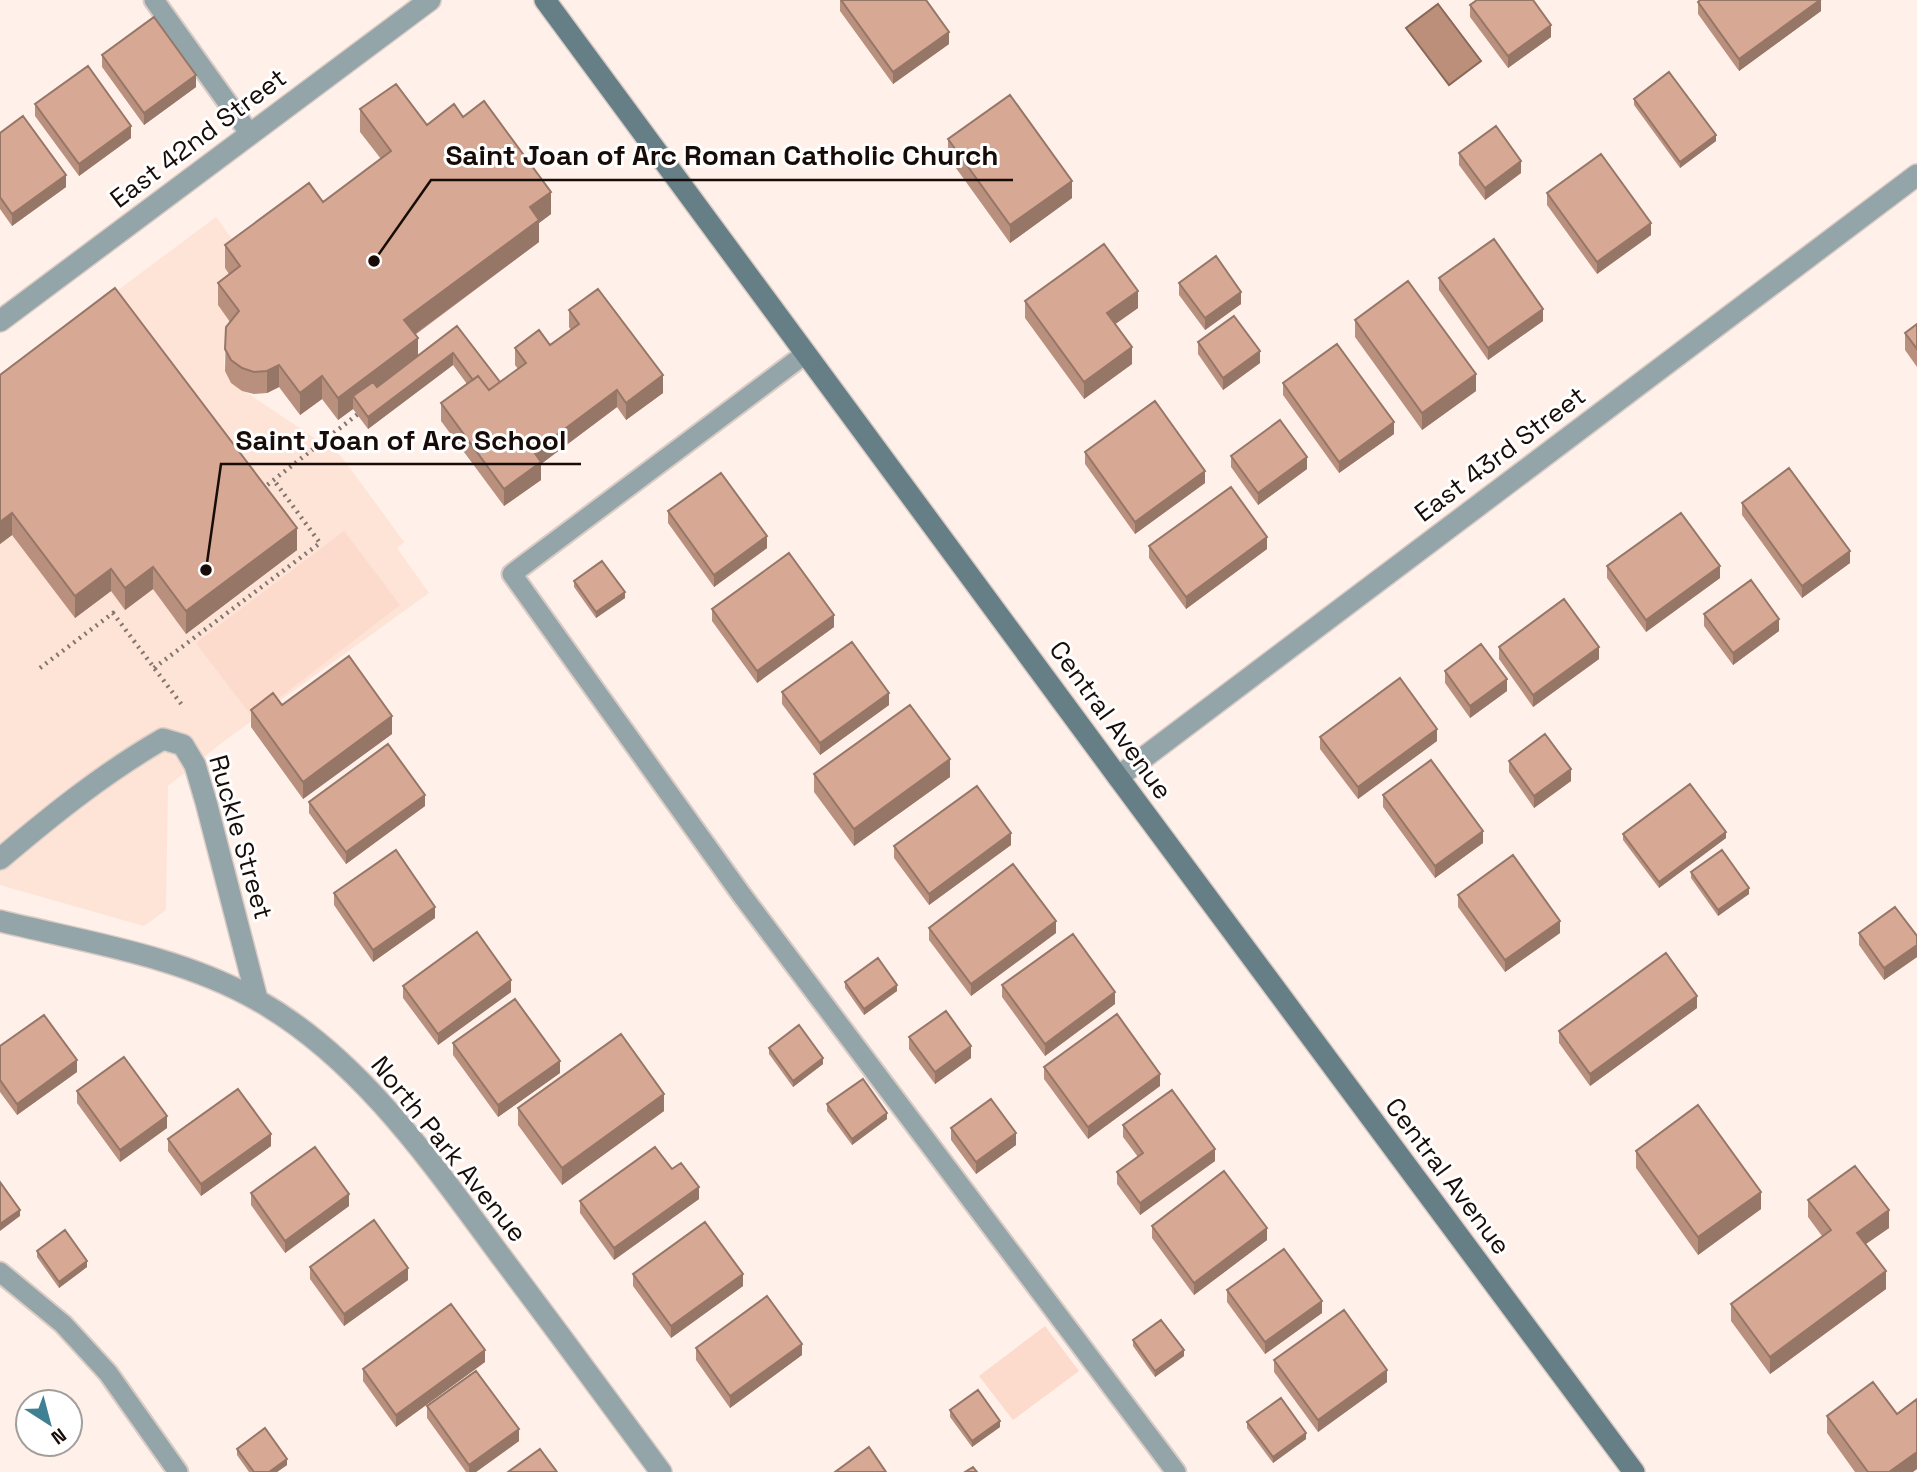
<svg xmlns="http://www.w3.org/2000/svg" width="1917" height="1472" font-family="'Space Grotesk',sans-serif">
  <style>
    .built { fill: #fee3d7 }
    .green { fill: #fcdacc }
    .water { fill: #bc8f7a; stroke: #8a6858; stroke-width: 2 }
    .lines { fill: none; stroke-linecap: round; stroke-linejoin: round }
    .lane-casing { stroke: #daccc5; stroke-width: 23 }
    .street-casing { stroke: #daccc5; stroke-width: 24 }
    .secondary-casing { stroke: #daccc5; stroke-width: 24 }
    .path { stroke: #82756f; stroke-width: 4.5; stroke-dasharray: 2 5; stroke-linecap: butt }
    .lane { stroke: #94a5aa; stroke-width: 19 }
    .street { stroke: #94a5aa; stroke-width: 21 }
    .secondary { stroke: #667f87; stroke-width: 21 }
    .wall { fill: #b9907e }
    .shaded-wall { fill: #967667 }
    .building { fill: #d7a893; stroke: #967667; stroke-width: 2 }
    .labels { text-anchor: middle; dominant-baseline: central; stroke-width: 6; stroke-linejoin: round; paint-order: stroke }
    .street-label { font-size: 26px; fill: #170c07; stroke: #fff }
    .leader { fill: none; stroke: #170c07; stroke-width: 2.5 }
    .callout-dot { fill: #170c07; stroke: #fff; stroke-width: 2.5 }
    .callout-label { font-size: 28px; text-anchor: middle; font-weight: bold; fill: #170c07; stroke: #fff; stroke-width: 6; stroke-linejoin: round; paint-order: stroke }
  </style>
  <rect width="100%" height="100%" fill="#fff0e9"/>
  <!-- built -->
  <path class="built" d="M216,217L243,254L239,333L226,350L224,360L225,371L231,382L341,456L404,542L397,548L429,593L224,741L168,786L166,910L144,926L0,885V378Z"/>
  <!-- green -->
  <path class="green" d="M344,531L400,605L253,718L196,643Z
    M1045,1326L1079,1371L1013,1420L979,1376Z"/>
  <!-- water -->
  <path class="water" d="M1438,4L1481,61L1449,85L1406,28Z"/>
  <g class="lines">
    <!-- lane casing -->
    <g class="lane-casing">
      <path id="lane" d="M154,0L250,134
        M805,354L512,574L741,894L1176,1472
        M0,1272L63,1324L108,1373L178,1472"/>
    </g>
    <!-- street casing -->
    <g class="street-casing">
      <path id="street" d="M0,321L430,0
        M1118,777L1917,175
        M0,859C52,815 104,773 163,739L183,745L195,765L206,802L257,999
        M0,921C85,942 180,956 257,1000C359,1057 432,1163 500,1255C554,1327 608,1400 661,1472"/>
    </g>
    <!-- secondary casing -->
    <g class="secondary-casing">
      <path id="secondary" d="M545,0L1118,777L1634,1472"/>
    </g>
    <!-- path -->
    <path class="path" d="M262,489L358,414
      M40,668L113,613L182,705
      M154,668L320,543L273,479"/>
    <!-- lane -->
    <use href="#lane" class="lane"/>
    <!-- street -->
    <use href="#street" class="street"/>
    <!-- secondary -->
    <use href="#secondary" class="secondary"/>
  </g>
  <!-- wall -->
  <path class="wall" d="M840,0L949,44L893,84L840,11Z
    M1821,0V11L1739,71L1698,14V2Z
    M1470,5L1551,37L1508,68L1470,17Z
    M102,55L196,87L144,125L102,67Z
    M1634,99L1716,141L1680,168L1634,105Z
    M35,104L131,138L79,176L35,116Z
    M360,109L427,125L463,117L551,214L539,223V242L415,335L418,356L457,326L500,382L518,369L515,365V348L550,345L571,330L569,327V310L663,393L626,420L617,407L541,464V480L504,506L441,421V403L467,384L453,365L368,429L353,409L338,420L322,399L300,415L279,387L267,393L254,394L242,391L231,383L225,371L226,327L230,322L218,305V283L229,274L225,268V245L323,202L381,159L360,132Z
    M0,133L66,187L12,226L0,209Z
    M948,139L1072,198L1010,243L948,157Z
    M1459,153L1521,173L1485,200L1459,165Z
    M1547,193L1651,235L1597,274L1547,205Z
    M1439,278L1543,321L1488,360L1439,290Z
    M1179,283L1241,304L1205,330L1179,295Z
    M1025,301L1138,308L1115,324L1132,364L1084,399L1025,318Z
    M1355,320L1476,391L1422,430L1355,337Z
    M1917,324V367L1905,350V333Z
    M1198,342L1260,363L1223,390L1198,354Z
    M0,375L297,550L186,634L153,589L125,610L111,591L75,618L12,535L0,544Z
    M1283,383L1394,434L1339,473L1283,395Z
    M1085,452L1205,483L1135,534L1085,464Z
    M1231,456L1307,469L1258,505L1231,467Z
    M1742,503L1850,563L1802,598L1742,515Z
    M668,511L767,548L714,587L668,523Z
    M1149,546L1267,549L1186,609L1149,558Z
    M1607,566L1720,578L1646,632L1607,578Z
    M574,581L625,598L596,618L574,587Z
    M712,609L834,627L757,683L712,621Z
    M1704,614L1779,631L1733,665L1704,626Z
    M1499,647L1599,659L1533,707L1499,659Z
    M1445,671L1507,691L1470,718L1445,683Z
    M782,692L889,705L820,755L782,704Z
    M282,705L392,734L303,799L251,727V710Z
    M1320,737L1437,741L1358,799L1320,749Z
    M1509,761L1571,781L1534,808L1509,772Z
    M814,774L950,777L854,846L814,792Z
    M1383,795L1483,843L1435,878L1383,807Z
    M309,802L425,806L346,864L309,813Z
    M1623,834L1726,838L1659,888L1623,840Z
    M1011,845L929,905L894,858V846Z
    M1691,872L1749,894L1718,916L1691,878Z
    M334,893L435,918L373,962L334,905Z
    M1458,895L1560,933L1505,972L1458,907Z
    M929,928L1056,933L971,996L929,940Z
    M1859,933L1917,936V957L1884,980L1859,945Z
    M845,982L897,991L864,1015L845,988Z
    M1002,985L1115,1004L1045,1056L1002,997Z
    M403,986L511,992L438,1045L403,998Z
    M1697,1008L1590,1086L1559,1043V1031Z
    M909,1037L971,1058L935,1084L909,1049Z
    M453,1043L560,1073L498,1117L453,1055Z
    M0,1046L77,1072L17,1115L0,1092Z
    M769,1048L823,1064L793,1087L769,1054Z
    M1044,1067L1160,1086L1088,1139L1044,1079Z
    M77,1091L167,1128L120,1162L77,1103Z
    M827,1104L887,1119L852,1145L827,1111Z
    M518,1108L664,1111L562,1185L518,1125Z
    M1123,1125L1215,1161L1140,1215L1117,1184V1172L1138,1157L1123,1137Z
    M951,1128L1016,1145L976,1174L951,1140Z
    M168,1139L271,1146L201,1196L168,1151Z
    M1636,1151L1761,1209L1698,1255L1636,1168Z
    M672,1169L699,1199L614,1260L580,1213V1201Z
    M251,1193L349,1206L285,1253L251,1205Z
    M1808,1200L1889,1228L1866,1244L1886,1289L1770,1374L1731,1321V1304L1822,1236L1808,1217Z
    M1152,1226L1267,1240L1194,1295L1152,1238Z
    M37,1251L87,1267L59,1288L37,1257Z
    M310,1267L408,1280L344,1326L310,1279Z
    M633,1274L743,1286L671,1338L633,1286Z
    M1227,1290L1322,1313L1265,1354L1227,1302Z
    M1133,1340L1184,1356L1155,1377L1133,1346Z
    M696,1348L802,1355L730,1408L696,1360Z
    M1274,1360L1387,1382L1318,1432L1274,1372Z
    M485,1362L396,1427L363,1381V1369Z
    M427,1406L519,1441L476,1472H466L427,1418Z
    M950,1410L1000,1427L972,1447L950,1417Z
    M1897,1414L1913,1472H1855L1827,1433V1416Z
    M1247,1422L1306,1439L1273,1463L1247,1428Z
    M237,1449L287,1465L277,1472H249L237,1455Z"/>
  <!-- shaded-wall -->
  <path class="shaded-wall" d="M1820,0H1821V11L1739,71V59Z
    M1551,25V37L1508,68V56Z
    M949,32V44L893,84V72Z
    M196,75V87L144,125V113Z
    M131,126V138L79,176V164Z
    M1716,135V141L1680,168V162Z
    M1521,161V173L1485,200V188Z
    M66,175V187L12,226V214Z
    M1072,181V198L1010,243V225Z
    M551,192V214L539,223V242L404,342V320L530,207Z
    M1651,223V235L1597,274V262Z
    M1138,291V308L1107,330V313Z
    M1241,292V304L1205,330V318Z
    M1543,309V321L1488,360V348Z
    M418,338V361L359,404L353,396V409L338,420V398Z
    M1132,347V364L1084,399V382Z
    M1260,351V363L1223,390V378Z
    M453,353V365L368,429V417Z
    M279,365V387L267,393V371Z
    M1476,374V391L1422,430V413Z
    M663,375V393L626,420V403Z
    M322,376V399L300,415V393Z
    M617,390V407L541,464V480L504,506V489L534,452Z
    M1394,422V434L1339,473V462Z
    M1307,457V469L1258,505V493Z
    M1205,471V483L1135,534V522Z
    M12,513V535L0,544V522Z
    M297,528V550L186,634V611Z
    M767,536V548L714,587V575Z
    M1267,537V549L1186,609V597Z
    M1850,551V563L1802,598V586Z
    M1720,566V578L1646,632V620Z
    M153,567V589L125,610V588Z
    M111,569V591L75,618V596Z
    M625,592V598L596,618V612Z
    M834,615V627L757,683V671Z
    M1779,619V631L1733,665V653Z
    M1599,647V659L1533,707V695Z
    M1507,679V691L1470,718V706Z
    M889,693V705L820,755V743Z
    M392,716V734L303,799V782Z
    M1437,729V741L1358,799V787Z
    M950,759V777L854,846V829Z
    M1571,769V781L1534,808V796Z
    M425,795V806L346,864V852Z
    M1483,831V843L1435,878V866Z
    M1726,832V838L1659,888V882Z
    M1011,833V845L929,905V894Z
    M1749,888V894L1718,916V910Z
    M435,907V918L373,962V950Z
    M1056,921V933L971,996V984Z
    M1560,921V933L1505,972V960Z
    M1917,945V957L1884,980V968Z
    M511,980V992L438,1045V1034Z
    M897,985V991L864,1015V1009Z
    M1115,992V1004L1045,1056V1044Z
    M1697,996V1008L1590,1086V1074Z
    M971,1046V1058L935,1084V1072Z
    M823,1058V1064L793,1087V1081Z
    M77,1060V1072L17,1115V1104Z
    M560,1061V1073L498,1117V1105Z
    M1160,1074V1086L1088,1139V1127Z
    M664,1094V1111L562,1185V1168Z
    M887,1113V1119L852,1145V1139Z
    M167,1116V1128L120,1162V1150Z
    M1016,1133V1145L976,1174V1162Z
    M271,1134V1146L201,1196V1184Z
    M1215,1149V1161L1140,1215V1203Z
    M699,1187V1199L614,1260V1248Z
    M1761,1192V1209L1698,1255V1237Z
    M349,1194V1206L285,1253V1241Z
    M20,1210V1216L0,1231V1224Z
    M1889,1210V1228L1857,1250V1233Z
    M1267,1228V1240L1194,1295V1283Z
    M87,1261V1267L59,1288V1282Z
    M408,1268V1280L344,1326V1314Z
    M1886,1271V1289L1770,1374V1357Z
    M743,1274V1286L671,1338V1326Z
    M1322,1301V1313L1265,1354V1342Z
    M802,1344V1355L730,1408V1396Z
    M485,1350V1362L396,1427V1415Z
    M1184,1350V1356L1155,1377V1371Z
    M1387,1370V1382L1318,1432V1420Z
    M1000,1421V1427L972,1447V1441Z
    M519,1429V1441L476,1472H469V1465Z
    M1306,1433V1439L1273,1463V1457Z
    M1917,1452V1469L1913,1472H1889Z
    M287,1459V1465L277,1472H269Z"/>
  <!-- building -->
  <path class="building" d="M841,0H926L949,32L893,72Z
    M1477,0H1533L1551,25L1508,56L1470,5Z
    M1700,0H1820L1739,59L1698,2Z
    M154,17L196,75L144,113L102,55Z
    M88,66L131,126L79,164L35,104Z
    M1669,72L1716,135L1680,162L1634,99Z
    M396,84L427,125L454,104L463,117L484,101L551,192L530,207L539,220L404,320L418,338L338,398L322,376L300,393L279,365L267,371L254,372L242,368L231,360L225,349L226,327L239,311L218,283L240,266L225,245L309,183L323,202L391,151L360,109Z
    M1010,95L1072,181L1010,225L948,139Z
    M23,116L66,175L12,214L0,197V133Z
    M1496,126L1521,161L1485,188L1459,153Z
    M1601,154L1651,223L1597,262L1547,193Z
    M1494,239L1543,309L1488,348L1439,278Z
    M1104,244L1138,291L1107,313L1132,347L1084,382L1025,301Z
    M1216,256L1241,292L1205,318L1179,283Z
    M1408,281L1476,374L1422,413L1355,320Z
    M115,288L297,528L186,611L153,567L125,588L111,569L75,596L12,513L0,522V375Z
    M598,289L663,375L626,403L617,390L534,452L541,462L504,489L441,403L478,376L489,390L526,363L515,348L539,330L550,345L579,324L569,310Z
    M1234,316L1260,351L1223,378L1198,342Z
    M1917,324V349L1905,333Z
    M457,326L500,382L489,390L478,376L473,380L453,353L368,417L353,396L373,382L377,387Z
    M1337,344L1394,422L1339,462L1283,383Z
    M1155,401L1205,471L1135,522L1085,452Z
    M1280,420L1307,457L1258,493L1231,456Z
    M1789,468L1850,551L1802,586L1742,503Z
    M721,473L767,536L714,575L668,511Z
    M1231,487L1267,537L1186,597L1149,546Z
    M1681,513L1720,566L1646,620L1607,566Z
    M789,553L834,615L757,671L712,609Z
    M602,561L625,592L596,612L574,581Z
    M1751,580L1779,619L1733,653L1704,614Z
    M1564,599L1599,647L1533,695L1499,647Z
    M852,642L889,693L820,743L782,692Z
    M1481,644L1507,679L1470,706L1445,671Z
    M349,656L392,716L303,782L251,710L273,693L282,705Z
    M1400,678L1437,729L1358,787L1320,737Z
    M910,705L950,759L854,829L814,774Z
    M1545,734L1571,769L1534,796L1509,761Z
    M388,744L425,795L346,852L309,802Z
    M1431,760L1483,831L1435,866L1383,795Z
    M1690,784L1726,832L1659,882L1623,834Z
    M977,786L1011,833L929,894L894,846Z
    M396,850L435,907L373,950L334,893Z
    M1722,850L1749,888L1718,910L1691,872Z
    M1513,855L1560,921L1505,960L1458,895Z
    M1013,864L1056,921L971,984L929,928Z
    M1895,907L1917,936V945L1884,968L1859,933Z
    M477,932L511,980L438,1034L403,986Z
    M1073,934L1115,992L1045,1044L1002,985Z
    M1666,953L1697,996L1590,1074L1559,1031Z
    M878,958L897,985L864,1009L845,982Z
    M515,999L560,1061L498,1105L453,1043Z
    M946,1011L971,1046L935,1072L909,1037Z
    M1117,1014L1160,1074L1088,1127L1044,1067Z
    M44,1015L77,1060L17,1104L0,1080V1046Z
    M799,1025L823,1058L793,1081L769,1048Z
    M621,1034L664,1094L562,1168L518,1108Z
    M124,1057L167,1116L120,1150L77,1091Z
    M863,1079L887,1113L852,1139L827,1104Z
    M238,1089L271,1134L201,1184L168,1139Z
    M1172,1090L1215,1149L1140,1203L1117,1172L1143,1153L1123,1125Z
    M991,1099L1016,1133L976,1162L951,1128Z
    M1698,1105L1761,1192L1698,1237L1636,1151Z
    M315,1147L349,1194L285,1241L251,1193Z
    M655,1147L672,1169L681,1163L699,1187L614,1248L580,1201Z
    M1855,1166L1889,1210L1857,1233L1886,1271L1770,1357L1731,1304L1831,1230L1808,1200Z
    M1224,1171L1267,1228L1194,1283L1152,1226Z
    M0,1182L20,1210L0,1224Z
    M374,1220L408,1268L344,1314L310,1267Z
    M705,1222L743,1274L671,1326L633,1274Z
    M65,1230L87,1261L59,1282L37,1251Z
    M1284,1249L1322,1301L1265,1342L1227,1290Z
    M767,1296L802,1344L730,1396L696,1348Z
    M451,1304L485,1350L396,1415L363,1369Z
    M1344,1310L1387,1370L1318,1420L1274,1360Z
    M1161,1320L1184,1350L1155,1371L1133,1340Z
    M476,1371L519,1429L469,1465L427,1406Z
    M1873,1382L1897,1414L1917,1399V1452L1889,1472H1868L1827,1416Z
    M978,1390L1000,1421L972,1441L950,1410Z
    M1281,1398L1306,1433L1273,1457L1247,1422Z
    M265,1428L287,1459L269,1472H254L237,1449Z
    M869,1447L886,1472H835Z
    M540,1449L557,1472H508Z
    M973,1467L977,1472H965Z"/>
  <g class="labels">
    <!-- street labels -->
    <g class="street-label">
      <text transform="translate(198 138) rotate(-37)">East 42nd Street</text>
      <text transform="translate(1500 454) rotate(-37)">East 43rd Street</text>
      <text transform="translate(1111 720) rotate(54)">Central Avenue</text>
      <text transform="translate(241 837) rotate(74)">Ruckle Street</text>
      <text transform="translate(449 1149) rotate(51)">North Park Avenue</text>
      <text transform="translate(1448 1176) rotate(53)">Central Avenue</text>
    </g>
  </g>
  <!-- callouts -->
  <path class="leader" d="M374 261L431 180H1013M206 570L221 464H581"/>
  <g class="callout-dot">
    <circle cx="374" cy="261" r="7"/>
    <circle cx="206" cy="570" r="7"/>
  </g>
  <g class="callout-label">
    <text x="722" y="165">Saint Joan of Arc Roman Catholic Church</text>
    <text x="401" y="450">Saint Joan of Arc School</text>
  </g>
  <!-- north arrow -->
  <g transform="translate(49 1423) rotate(144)"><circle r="33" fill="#ffffff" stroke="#a29e9c" stroke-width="2"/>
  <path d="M0-5L12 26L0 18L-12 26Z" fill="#3f8092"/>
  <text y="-10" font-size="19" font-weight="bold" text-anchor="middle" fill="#170c07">N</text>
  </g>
</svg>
